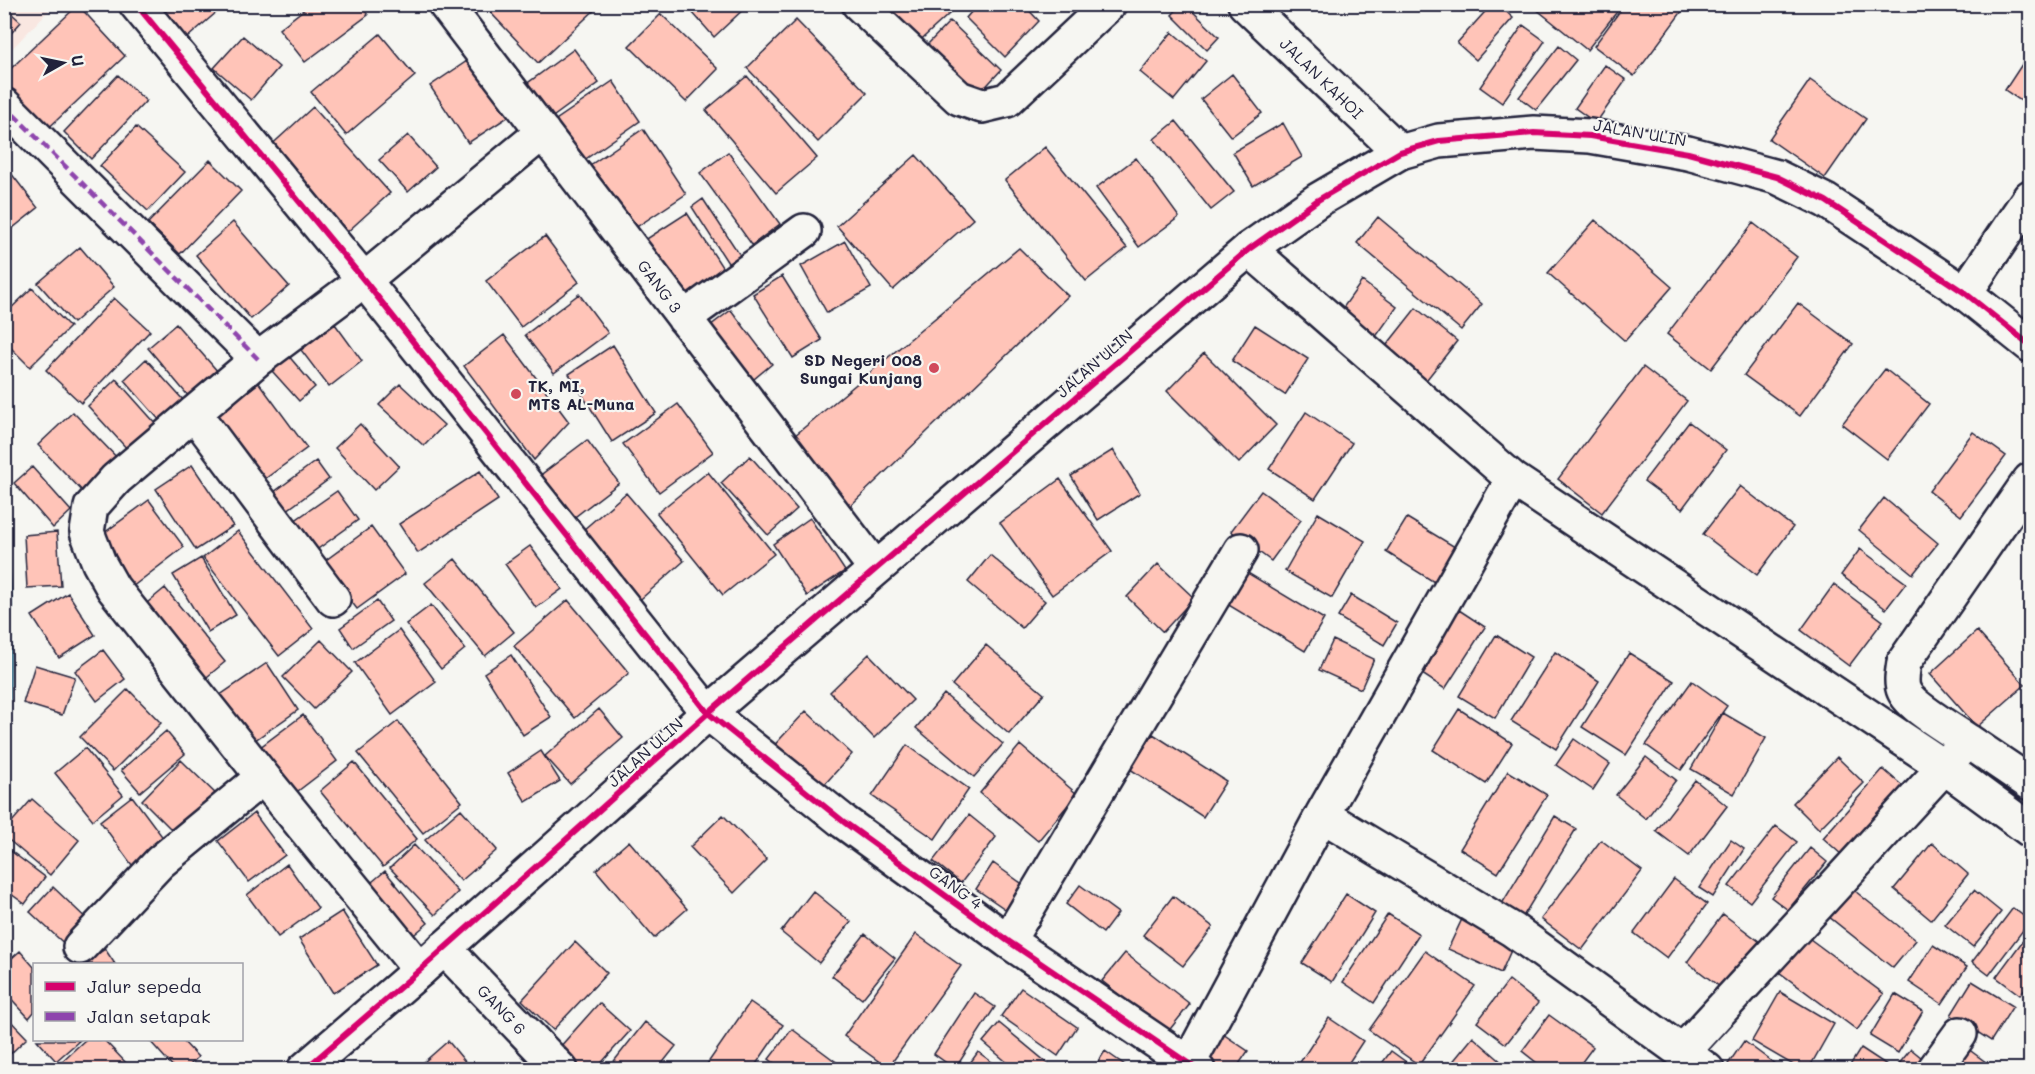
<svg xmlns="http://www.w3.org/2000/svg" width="2035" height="1074" font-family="Mali,sans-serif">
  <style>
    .built { fill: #f9e7e1 }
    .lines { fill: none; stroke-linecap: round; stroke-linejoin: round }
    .stream { stroke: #59869c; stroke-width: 12 }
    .building { fill: #ffc4b8; stroke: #22223b; stroke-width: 1.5 }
    .minor-casing { stroke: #22223b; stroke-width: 38 }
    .tertiary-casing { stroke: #22223b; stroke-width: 38 }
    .minor { stroke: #f6f6f2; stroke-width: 33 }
    .tertiary { stroke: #f6f6f2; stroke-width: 33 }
    .quiet { stroke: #8e44ad; stroke-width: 4.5; stroke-dasharray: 9 4.5; stroke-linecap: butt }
    .cycleway-casing { stroke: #f6f6f2; stroke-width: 10 }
    .cycleway { stroke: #d6006c; stroke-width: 6 }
    .poi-dot { fill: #d1495b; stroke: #f6f6f2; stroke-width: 2 }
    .labels { text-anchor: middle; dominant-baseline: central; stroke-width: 4.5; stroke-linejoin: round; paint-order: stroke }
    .street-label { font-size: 16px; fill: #22223b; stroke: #f6f6f2 }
    .poi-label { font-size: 16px; font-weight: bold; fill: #22223b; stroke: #f6f6f2; text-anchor: end }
  </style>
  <rect width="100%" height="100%" fill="#f6f6f2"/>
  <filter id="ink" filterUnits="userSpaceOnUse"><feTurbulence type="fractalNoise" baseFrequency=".0167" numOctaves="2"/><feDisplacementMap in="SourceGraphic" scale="12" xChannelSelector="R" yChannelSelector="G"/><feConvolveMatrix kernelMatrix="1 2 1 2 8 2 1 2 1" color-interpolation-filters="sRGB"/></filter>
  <g filter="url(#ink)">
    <!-- built -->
    <path class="built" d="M5,5H54L5,56Z"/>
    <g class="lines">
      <!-- stream -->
      <path class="stream" d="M4,555L7,606L4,742"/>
    </g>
    <!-- building -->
    <path class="building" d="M146,4H226L180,44Z
      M311,4H360L368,15L305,62L279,29Z
      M498,4H601L538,63L490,12Z
      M685,4H749L714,37Z
      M890,4H960L913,47L882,13Z
      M978,4H1023L1039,21L1005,57L966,18Z
      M1182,4H1185L1219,37L1207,50L1172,15Z
      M1492,4H1498L1513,18L1476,60L1457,43Z
      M1530,4H1623L1587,50Z
      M1625,4H1675L1683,10L1634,76L1594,46Z
      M78,5L125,56L40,136L4,98V75Z
      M4,7L21,22L4,41Z
      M661,14L718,69L686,102L629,46Z
      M796,20L867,93L818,142L747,68Z
      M950,21L1001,70L979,94L927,45Z
      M1523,25L1545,41L1502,103L1480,87Z
      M1172,32L1206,61L1174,100L1140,72Z
      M380,34L415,76L346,135L311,92Z
      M243,36L279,67L251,100L214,68Z
      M1559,46L1576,60L1536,110L1519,97Z
      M574,49L599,83L550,119L525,85Z
      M2030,52V107L2005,90Z
      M476,55L514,113L468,143L430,86Z
      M1605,65L1626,80L1596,123L1575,108Z
      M1232,74L1262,113L1231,137L1201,99Z
      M118,75L146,101L91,159L64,132Z
      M747,76L817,158L776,193L706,110Z
      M1810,80L1866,119L1825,178L1769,139Z
      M613,81L640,121L577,165L550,124Z
      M313,107L390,193L344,235L267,149Z
      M1176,121L1234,192L1211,210L1154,139Z
      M1283,123L1302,157L1253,186L1233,152Z
      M136,127L185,172L148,211L100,166Z
      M643,129L686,194L626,234L583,170Z
      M408,135L436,167L408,192L379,160Z
      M1045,147L1127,248L1086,281L1005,180Z
      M728,152L780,224L752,245L700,173Z
      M916,155L973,219L893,290L837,226Z
      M1136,158L1179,217L1139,247L1096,188Z
      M210,160L241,191L180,254L148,223Z
      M7,168L38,208L4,235V170Z
      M703,199L747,266L735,274L692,207Z
      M687,213L724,270L679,299L642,242Z
      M1378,217L1482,304L1461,330L1357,243Z
      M1595,220L1672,287L1625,341L1548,273Z
      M233,222L289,286L251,319L196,255Z
      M1753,223L1797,257L1711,369L1667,334Z
      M545,236L579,282L521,327L486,281Z
      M845,241L871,288L827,313L801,266Z
      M80,247L114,287L73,323L38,283Z
      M1019,248L1068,296L847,509L788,441Z
      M782,276L822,340L793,358L753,294Z
      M1362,281L1397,307L1370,345L1335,319Z
      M32,288L70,327L30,367L4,341V315Z
      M579,294L608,333L554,373L525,335Z
      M114,298L150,331L81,403L46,370Z
      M1798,303L1853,344L1800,416L1744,375Z
      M1416,308L1457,341L1420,388L1379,355Z
      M731,310L772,364L748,384L706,329Z
      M176,324L219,373L190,398L148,348Z
      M335,324L362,361L329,387L301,350Z
      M1255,325L1308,359L1285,395L1232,361Z
      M504,335L569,422L534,460L464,366Z
      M613,345L656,413L612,442L569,374Z
      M281,347L315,387L299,401L264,362Z
      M1204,353L1276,425L1239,463L1167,391Z
      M146,359L185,402L162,423L124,380Z
      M1643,367L1687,401L1602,513L1558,479Z
      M1885,369L1929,404L1887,459L1842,424Z
      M116,379L157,425L129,451L88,406Z
      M259,383L307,448L258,484L210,419Z
      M400,384L444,425L424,446L379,405Z
      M678,404L713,452L659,492L623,444Z
      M73,412L124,465L89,498L38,445Z
      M1306,412L1352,443L1315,499L1269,469Z
      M1689,422L1726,450L1682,509L1644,481Z
      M360,424L399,466L374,490L335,448Z
      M1973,432L2006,456L1961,516L1929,491Z
      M587,440L619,483L563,526L530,483Z
      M1113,450L1140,493L1098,520L1071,476Z
      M750,456L797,509L768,535L721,483Z
      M316,461L329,479L279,516L266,498Z
      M192,465L233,526L196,550L156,489Z
      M32,467L71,511L53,528L14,483Z
      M480,471L498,500L418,553L399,524Z
      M708,472L774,554L723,595L657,513Z
      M1060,479L1112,551L1052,595L1000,523Z
      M1740,486L1793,527L1757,575L1703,534Z
      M337,491L358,520L315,551L294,521Z
      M1261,491L1301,520L1271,561L1231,531Z
      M626,493L684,561L634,605L576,536Z
      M1884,498L1938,543L1913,574L1859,530Z
      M149,500L184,547L132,587L96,539Z
      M1318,513L1365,541L1332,598L1285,571Z
      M810,518L845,571L807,596L773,544Z
      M1407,518L1455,547L1434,582L1386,552Z
      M371,527L405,574L357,609L322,563Z
      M238,531L313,629L279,656L203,558Z
      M57,532L61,586L27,588L24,535Z
      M530,546L562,589L536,608L505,564Z
      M1860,549L1906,583L1886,609L1841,575Z
      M990,555L1045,601L1022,628L968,582Z
      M201,558L236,615L208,632L173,575Z
      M455,559L514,632L485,656L425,583Z
      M1158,564L1194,598L1163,632L1127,597Z
      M1241,569L1324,619L1305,651L1222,601Z
      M1834,584L1883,621L1849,666L1801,630Z
      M165,588L225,662L196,686L136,612Z
      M68,593L95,635L59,658L32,616Z
      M1351,595L1397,623L1384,645L1338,617Z
      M568,600L629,673L575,718L514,646Z
      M377,601L391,621L353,648L340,628Z
      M431,605L465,649L441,669L406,624Z
      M1459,610L1485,627L1445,689L1419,672Z
      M399,630L436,682L392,715L355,663Z
      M1977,631L2025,685L1977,727L1930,674Z
      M1496,635L1531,657L1495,718L1459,696Z
      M321,640L352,672L314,709L283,677Z
      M1333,640L1374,659L1361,689L1319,670Z
      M986,645L1044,694L1009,734L952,685Z
      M103,650L125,679L97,701L75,671Z
      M1555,652L1599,681L1556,749L1511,721Z
      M1629,653L1674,681L1626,755L1582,727Z
      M869,654L913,700L874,738L830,692Z
      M511,655L551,717L523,735L484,673Z
      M267,663L298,710L245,747L213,700Z
      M35,665L75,677L62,715L23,703Z
      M1692,681L1727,706L1681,770L1646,745Z
      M128,689L161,723L113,771L80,737Z
      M944,694L1003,744L974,777L916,728Z
      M599,709L623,738L570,784L545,756Z
      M1459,709L1512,743L1486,784L1433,750Z
      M806,711L852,754L814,796L767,753Z
      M1723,713L1766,738L1734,794L1691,769Z
      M303,715L337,761L294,794L259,748Z
      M398,721L462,802L423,833L358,753Z
      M166,731L185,754L140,792L121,770Z
      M1153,734L1226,781L1203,817L1130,769Z
      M1574,739L1610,764L1593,790L1556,765Z
      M907,745L969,789L935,839L872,796Z
      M1020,745L1077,794L1038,841L980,793Z
      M85,748L123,795L93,820L55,773Z
      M541,751L560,781L526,802L508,773Z
      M1646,757L1676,780L1646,819L1616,795Z
      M1837,757L1864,783L1819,829L1793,803Z
      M181,760L221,799L181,839L142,800Z
      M354,762L417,839L383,867L320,791Z
      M1883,769L1913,795L1852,864L1823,838Z
      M1508,771L1547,795L1498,873L1460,849Z
      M1695,780L1727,806L1689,856L1656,831Z
      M132,796L170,847L137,872L100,821Z
      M32,799L79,840L50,875L4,836V831Z
      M461,809L497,850L461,881L425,840Z
      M254,813L285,855L249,882L218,841Z
      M723,815L767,860L734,893L690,847Z
      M969,815L996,837L961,883L933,861Z
      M1555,816L1576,829L1521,920L1500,907Z
      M1776,826L1797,842L1750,902L1729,886Z
      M1601,840L1642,871L1582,950L1541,919Z
      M1731,840L1744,849L1713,897L1699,888Z
      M629,841L687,909L654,938L596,870Z
      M1932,843L1968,874L1931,920L1894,889Z
      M414,845L458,892L435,915L390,868Z
      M4,846L45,877L25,904L4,889Z
      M1810,848L1827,862L1788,910L1771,897Z
      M993,863L1028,888L1011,913L976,889Z
      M287,864L318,908L278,937L247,895Z
      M385,871L428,923L403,944L360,892Z
      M1674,879L1707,904L1667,958L1634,933Z
      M1080,885L1118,913L1103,933L1066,904Z
      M53,887L94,926L71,950L30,912Z
      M1850,887L1916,940L1893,968L1828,916Z
      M1974,890L2001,912L1973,947L1945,925Z
      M813,891L851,922L819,963L781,932Z
      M1346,894L1375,913L1332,982L1302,963Z
      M1173,896L1213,927L1183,966L1143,935Z
      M2013,908L2030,921L1989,975L1972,962Z
      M342,911L377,965L333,993L299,939Z
      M1388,914L1419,934L1374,1003L1343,982Z
      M1723,914L1760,942L1724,990L1687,962Z
      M1463,917L1515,941L1501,973L1448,949Z
      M2030,931V982L2020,995L1996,977Z
      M865,934L895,958L862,999L832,976Z
      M916,934L961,966L888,1068L844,1036Z
      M1806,936L1884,994L1857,1030L1779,972Z
      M575,942L607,973L553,1030L522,1000Z
      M1933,945L1967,967L1942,1004L1909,982Z
      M105,949L115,964H82Z
      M20,951L34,967V1012L29,1018L4,991V965Z
      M1425,951L1475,986L1419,1065L1369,1030Z
      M1125,953L1190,1004L1167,1033L1102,981Z
      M1509,980L1538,1003L1506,1044L1477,1022Z
      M1972,981L2013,1006L1991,1041L1951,1015Z
      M1021,988L1077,1027L1058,1056L1001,1016Z
      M1780,992L1834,1024L1808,1070H1802L1752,1041Z
      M974,993L995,1007L955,1069L934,1054Z
      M1895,994L1923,1011L1898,1053L1870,1036Z
      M750,1002L783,1025L752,1070H703Z
      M599,1003L630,1031L595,1070H565L551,1057Z
      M4,1014L27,1038L4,1060Z
      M1549,1015L1593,1047L1576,1070H1546L1522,1051Z
      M1329,1018L1363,1041L1344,1070H1295Z
      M645,1022L676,1046L657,1070H607Z
      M999,1023L1052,1067L1050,1070H1016L983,1042Z
      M792,1029L847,1070H783L769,1059Z
      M1217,1030L1248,1051L1235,1070H1207L1196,1062Z
      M1473,1037L1504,1064L1499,1070H1446Z
      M37,1040H80L56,1061Z
      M85,1040H104L131,1068L68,1070L61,1062Z
      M149,1040H182L198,1057L185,1070H176Z
      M448,1041L472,1070H415Z
      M1744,1041L1783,1070H1724Z
      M1960,1043L1987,1063L1983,1070H1940Z
      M1861,1048L1890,1067L1889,1070H1847Z
      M1911,1049L1933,1067L1931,1070H1894Z
      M1105,1051L1132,1070H1093Z
      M1391,1051L1417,1070H1377Z
      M978,1052L1003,1070H965Z"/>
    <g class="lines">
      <!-- minor casing -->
      <g class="minor-casing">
        <path id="minor" d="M136,4L364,280L708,713L844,822L1008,941L1198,1070
          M445,4L875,568
          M859,4L959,98L982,106L1007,100L1109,4
          M1245,4L1400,152
          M4,105L258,359
          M1249,249L1513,479L1943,766L2030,830
          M1965,293L2030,197
          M684,318L804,231
          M194,413L333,599
          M1968,741L2030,783
          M1322,815L1513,930L1707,1070
          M1008,941L1241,550
          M80,947L160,862L263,777
          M444,948L561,1070
          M420,970L263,777L113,588L99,563L87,532L91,507L116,479L258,359L364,280L543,132
          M1683,1051L1968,741C1953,731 1910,706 1904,691C1900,682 1903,671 1904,662L2030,480
          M1185,1070L1322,815L1513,479
          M1934,1070L1960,1034"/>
      </g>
      <!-- tertiary casing -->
      <g class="tertiary-casing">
        <path id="tertiary" d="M304,1070L420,970L708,713L1249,249L1318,200L1400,152L1439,141L1534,133L1590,136L1688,153L1777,177L1826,201L1965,293L2030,345"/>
      </g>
      <!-- minor -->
      <use href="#minor" class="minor"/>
      <!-- tertiary -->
      <use href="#tertiary" class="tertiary"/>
      <!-- quiet -->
      <path class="quiet" d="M4,105L258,359"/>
      <!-- cycleway casing -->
      <g class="cycleway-casing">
        <path id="cycleway" d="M136,4L364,280L708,713L844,822L1008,941L1198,1070
          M304,1070L420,970L708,713L1249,249L1318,200L1400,152L1439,141L1534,133L1590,136L1688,153L1777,177L1826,201L1965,293L2030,345"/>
      </g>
      <!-- cycleway -->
      <use href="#cycleway" class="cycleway"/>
    </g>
  </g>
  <!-- markers -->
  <g class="poi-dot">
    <circle cx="934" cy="368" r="6"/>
    <circle cx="516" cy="394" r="6"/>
  </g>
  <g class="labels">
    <!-- street labels -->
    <g class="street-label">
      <text transform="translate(1322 78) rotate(44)">JALAN KAHOI</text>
      <text transform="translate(1640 132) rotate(10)">JALAN ULIN</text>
      <text transform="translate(660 286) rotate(53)">GANG 3</text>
      <text transform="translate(1094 363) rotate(-41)">JALAN ULIN</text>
      <text transform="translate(645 752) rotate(-42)">JALAN ULIN</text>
      <text transform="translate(956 887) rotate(36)">GANG 4</text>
      <text transform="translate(502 1009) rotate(46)">GANG 6</text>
    </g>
    <!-- poi labels -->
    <g class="poi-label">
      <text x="922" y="359">SD Negeri 008<tspan x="922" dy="18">Sungai Kunjang</tspan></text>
      <text x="528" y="385" text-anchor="start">TK, MI,<tspan x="528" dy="18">MTS AL-Muna</tspan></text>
    </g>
  </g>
  <!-- margin -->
  <rect width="2035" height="1074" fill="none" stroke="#f6f6f2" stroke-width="24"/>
  <rect x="12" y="12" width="2011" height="1050" fill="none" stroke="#22223b" stroke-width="2" filter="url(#ink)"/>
  <!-- legend -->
  <rect x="33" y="963" width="210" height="78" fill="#f6f6f2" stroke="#a1a1a9" stroke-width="1.5"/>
  <rect x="45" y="982" width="30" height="9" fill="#d6006c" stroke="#a1a1a9" stroke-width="1.5"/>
  <text x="87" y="993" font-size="18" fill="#22223b">Jalur sepeda</text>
  <rect x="45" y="1012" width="30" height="9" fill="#8e44ad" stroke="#a1a1a9" stroke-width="1.5"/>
  <text x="87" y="1023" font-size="18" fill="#22223b">Jalan setapak</text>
  <!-- north arrow -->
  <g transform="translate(63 63) rotate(81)" stroke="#f6f6f2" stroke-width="4.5" paint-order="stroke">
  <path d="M0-4.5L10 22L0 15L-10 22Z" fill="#22223b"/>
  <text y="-9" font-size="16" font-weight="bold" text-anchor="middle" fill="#22223b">U</text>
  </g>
</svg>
